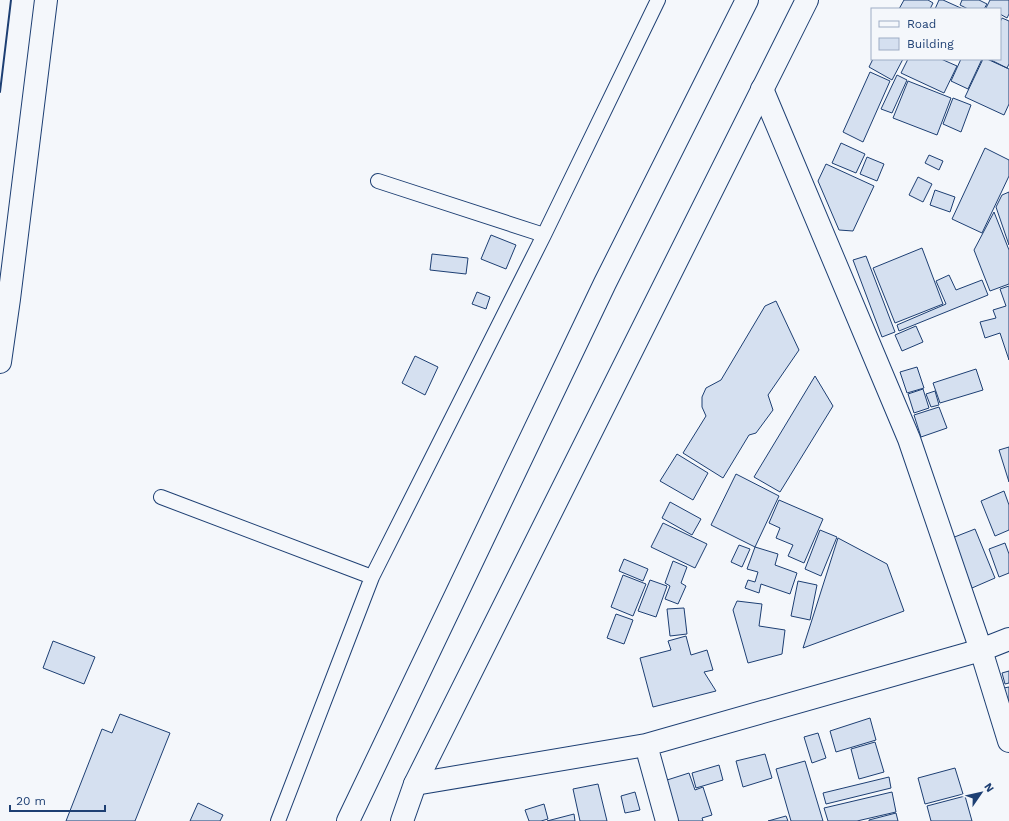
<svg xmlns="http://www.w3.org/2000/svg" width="1009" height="821" font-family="'Work Sans',sans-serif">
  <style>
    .building { fill: #d5e0f0; stroke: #1d3f73 }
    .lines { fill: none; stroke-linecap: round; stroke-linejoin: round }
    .service-casing { stroke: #1d3f73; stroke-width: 16 }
    .minor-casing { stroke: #1d3f73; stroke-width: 24 }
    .trunk-casing { stroke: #1d3f73; stroke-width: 24 }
    .service { stroke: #f4f7fb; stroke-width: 14 }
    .minor { stroke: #f4f7fb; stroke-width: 22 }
    .trunk { stroke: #f4f7fb; stroke-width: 22 }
    .wall { stroke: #1d3f73; stroke-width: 2 }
  </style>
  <rect width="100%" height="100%" fill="#f4f7fb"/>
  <!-- building -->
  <path class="building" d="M904,0H928L933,3L930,9H899Z
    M939,0H943L963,9H935Z
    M962,0H979L987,4L984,9H968L960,5Z
    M990,0H1009V14L1007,18L1000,14V9H988L986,8Z
    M1002,18L1009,21V64L1007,68L989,59H1000V22Z
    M873,59H903L892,80L869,67Z
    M908,59H941L957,66L944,93L901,73Z
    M961,59H982L968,89L951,81Z
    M983,59H987L1009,69V104L1004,115L965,97Z
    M870,72L890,81L863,142L843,132Z
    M897,75L907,80L892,113L881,109Z
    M908,81L951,98L937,135L893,118Z
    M953,98L971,105L961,132L943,124Z
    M841,143L865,154L856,173L832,163Z
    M985,148L1009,160V176L982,233L952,219Z
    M929,155L943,161L939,170L925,163Z
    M867,157L884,164L877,181L860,174Z
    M826,164L874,186L853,231L839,230L818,181Z
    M918,177L932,184L923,202L909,195Z
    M935,190L955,197L950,212L930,205Z
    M1009,192V245L996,207L1002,195Z
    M994,212L1009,250V284L990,291L974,250Z
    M491,235L516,245L506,269L481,259Z
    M922,248L943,304L895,323L873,268Z
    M432,254L468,258L466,274L430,270Z
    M866,256L895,332L882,337L853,260Z
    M949,275L956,290L982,280L988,295L899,331L897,325L946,304L936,281Z
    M1009,286V360L1000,333L985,338L980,322L996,318L993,310L1006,306L1000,289Z
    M477,292L490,297L486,309L472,304Z
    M776,301L799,350L768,395L773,410L756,433L749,435L723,478L683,453L706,416L702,407V397L706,388L721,380L765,306Z
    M916,326L923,342L902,351L895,335Z
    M415,356L438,367L425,395L402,383Z
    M917,367L924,388L907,393L900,372Z
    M976,369L983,390L940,403L933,383Z
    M815,376L833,406L780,492L754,477Z
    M923,389L929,408L914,413L908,394Z
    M935,391L939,405L931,407L926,394Z
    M939,407L947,428L921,437L914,415Z
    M1009,447V482L999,450Z
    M677,454L708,473L693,500L660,481Z
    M736,474L779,496L755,547L711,525Z
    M1004,491L1009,505V530L995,536L981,501Z
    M779,500L823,519L804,563L788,556L793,545L776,538L780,528L769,523Z
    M670,502L701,519L692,535L662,518Z
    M663,523L707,544L695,568L651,547Z
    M975,529L995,578L972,588L952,538Z
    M820,530L837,537L821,576L805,569Z
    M838,538L887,564L904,611L803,648Z
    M1005,543L1009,554V573L999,577L989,549Z
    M739,545L750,549L742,567L731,562Z
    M755,547L778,554L775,565L797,573L790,594L761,584L759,593L745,588L748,580L755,582L758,572L747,569Z
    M624,559L648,569L643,581L619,571Z
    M673,561L687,567L681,583L686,586L678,604L665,599L670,586L665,583Z
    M623,575L646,584L633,616L611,607Z
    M650,580L667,586L656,617L638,611Z
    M798,581L817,585L810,620L791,616Z
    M737,601L762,604L759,626L785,630L782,654L748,663L733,610Z
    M684,608L687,634L670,636L667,609Z
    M616,614L633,620L624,644L607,638Z
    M686,636L691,655L707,650L713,670L704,672L716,691L653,707L640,658L671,650L668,641Z
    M53,641L95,657L84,684L43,668Z
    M1009,671V683L1005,684L1002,673Z
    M1009,687V704L1004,688Z
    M120,714L170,733L135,821H66L102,729L112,733Z
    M870,718L876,740L836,752L830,731Z
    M818,733L826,758L812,763L804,737Z
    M875,742L884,772L859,779L851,749Z
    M765,754L772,778L743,787L736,761Z
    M805,761L823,821H791L776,769Z
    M719,765L723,780L696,788L692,773Z
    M955,768L963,794L925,804L918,778Z
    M689,773L695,790L703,787L712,815L702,818L703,821H677L664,781Z
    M889,777L891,788L826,804L823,793Z
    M598,784L607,821H580L573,789Z
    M635,792L640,810L625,813L621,796Z
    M892,792L896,812L857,821H828L824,808Z
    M965,796L972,821H931L927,806Z
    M198,803L223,815L220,821H190Z
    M544,804L548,819L541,821H529L525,810Z
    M896,813L898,821H869V820Z
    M574,814L575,821H547Z
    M786,816L788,821H768Z"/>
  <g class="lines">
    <!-- service casing -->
    <g class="service-casing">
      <path id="service" d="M378,181L544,235
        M161,497L372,577
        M278,821L372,577L544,235L658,0"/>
    </g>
    <!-- minor casing -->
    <g class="minor-casing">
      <path id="minor" d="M762,89L909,439L981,650L1009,741
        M0,362L9,299L46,0
        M646,745L667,821
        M415,784L646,745L981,650L1009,639"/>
    </g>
    <!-- trunk casing -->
    <g class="trunk-casing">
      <path id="trunk" d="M348,821L605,283L747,0
        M402,821L415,784L807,0"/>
    </g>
    <!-- service -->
    <use href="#service" class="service"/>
    <!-- minor -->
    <use href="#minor" class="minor"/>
    <!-- trunk -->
    <use href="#trunk" class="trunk"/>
    <!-- wall -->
    <path class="wall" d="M0,92L11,0"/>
  </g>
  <!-- legend -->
  <rect x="871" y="8" width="130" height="52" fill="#f4f7fb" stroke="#9eadc5"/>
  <rect x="879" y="21" width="20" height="6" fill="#f4f7fb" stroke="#9eadc5"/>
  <text x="907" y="28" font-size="12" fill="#1d3f73">Road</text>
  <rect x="879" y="38" width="20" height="12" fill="#d5e0f0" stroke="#9eadc5"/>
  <text x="907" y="48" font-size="12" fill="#1d3f73">Building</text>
  <!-- north arrow -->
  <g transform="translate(981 793) rotate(56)" stroke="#f4f7fb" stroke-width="3" paint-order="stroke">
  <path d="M0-3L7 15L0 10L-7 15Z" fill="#1d3f73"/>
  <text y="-6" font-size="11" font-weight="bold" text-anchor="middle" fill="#1d3f73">N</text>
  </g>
  <!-- scale -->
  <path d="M10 805v6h95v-6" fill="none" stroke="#1d3f73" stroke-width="2"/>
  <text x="16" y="805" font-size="12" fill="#1d3f73" stroke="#f4f7fb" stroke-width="3" paint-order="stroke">20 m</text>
</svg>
